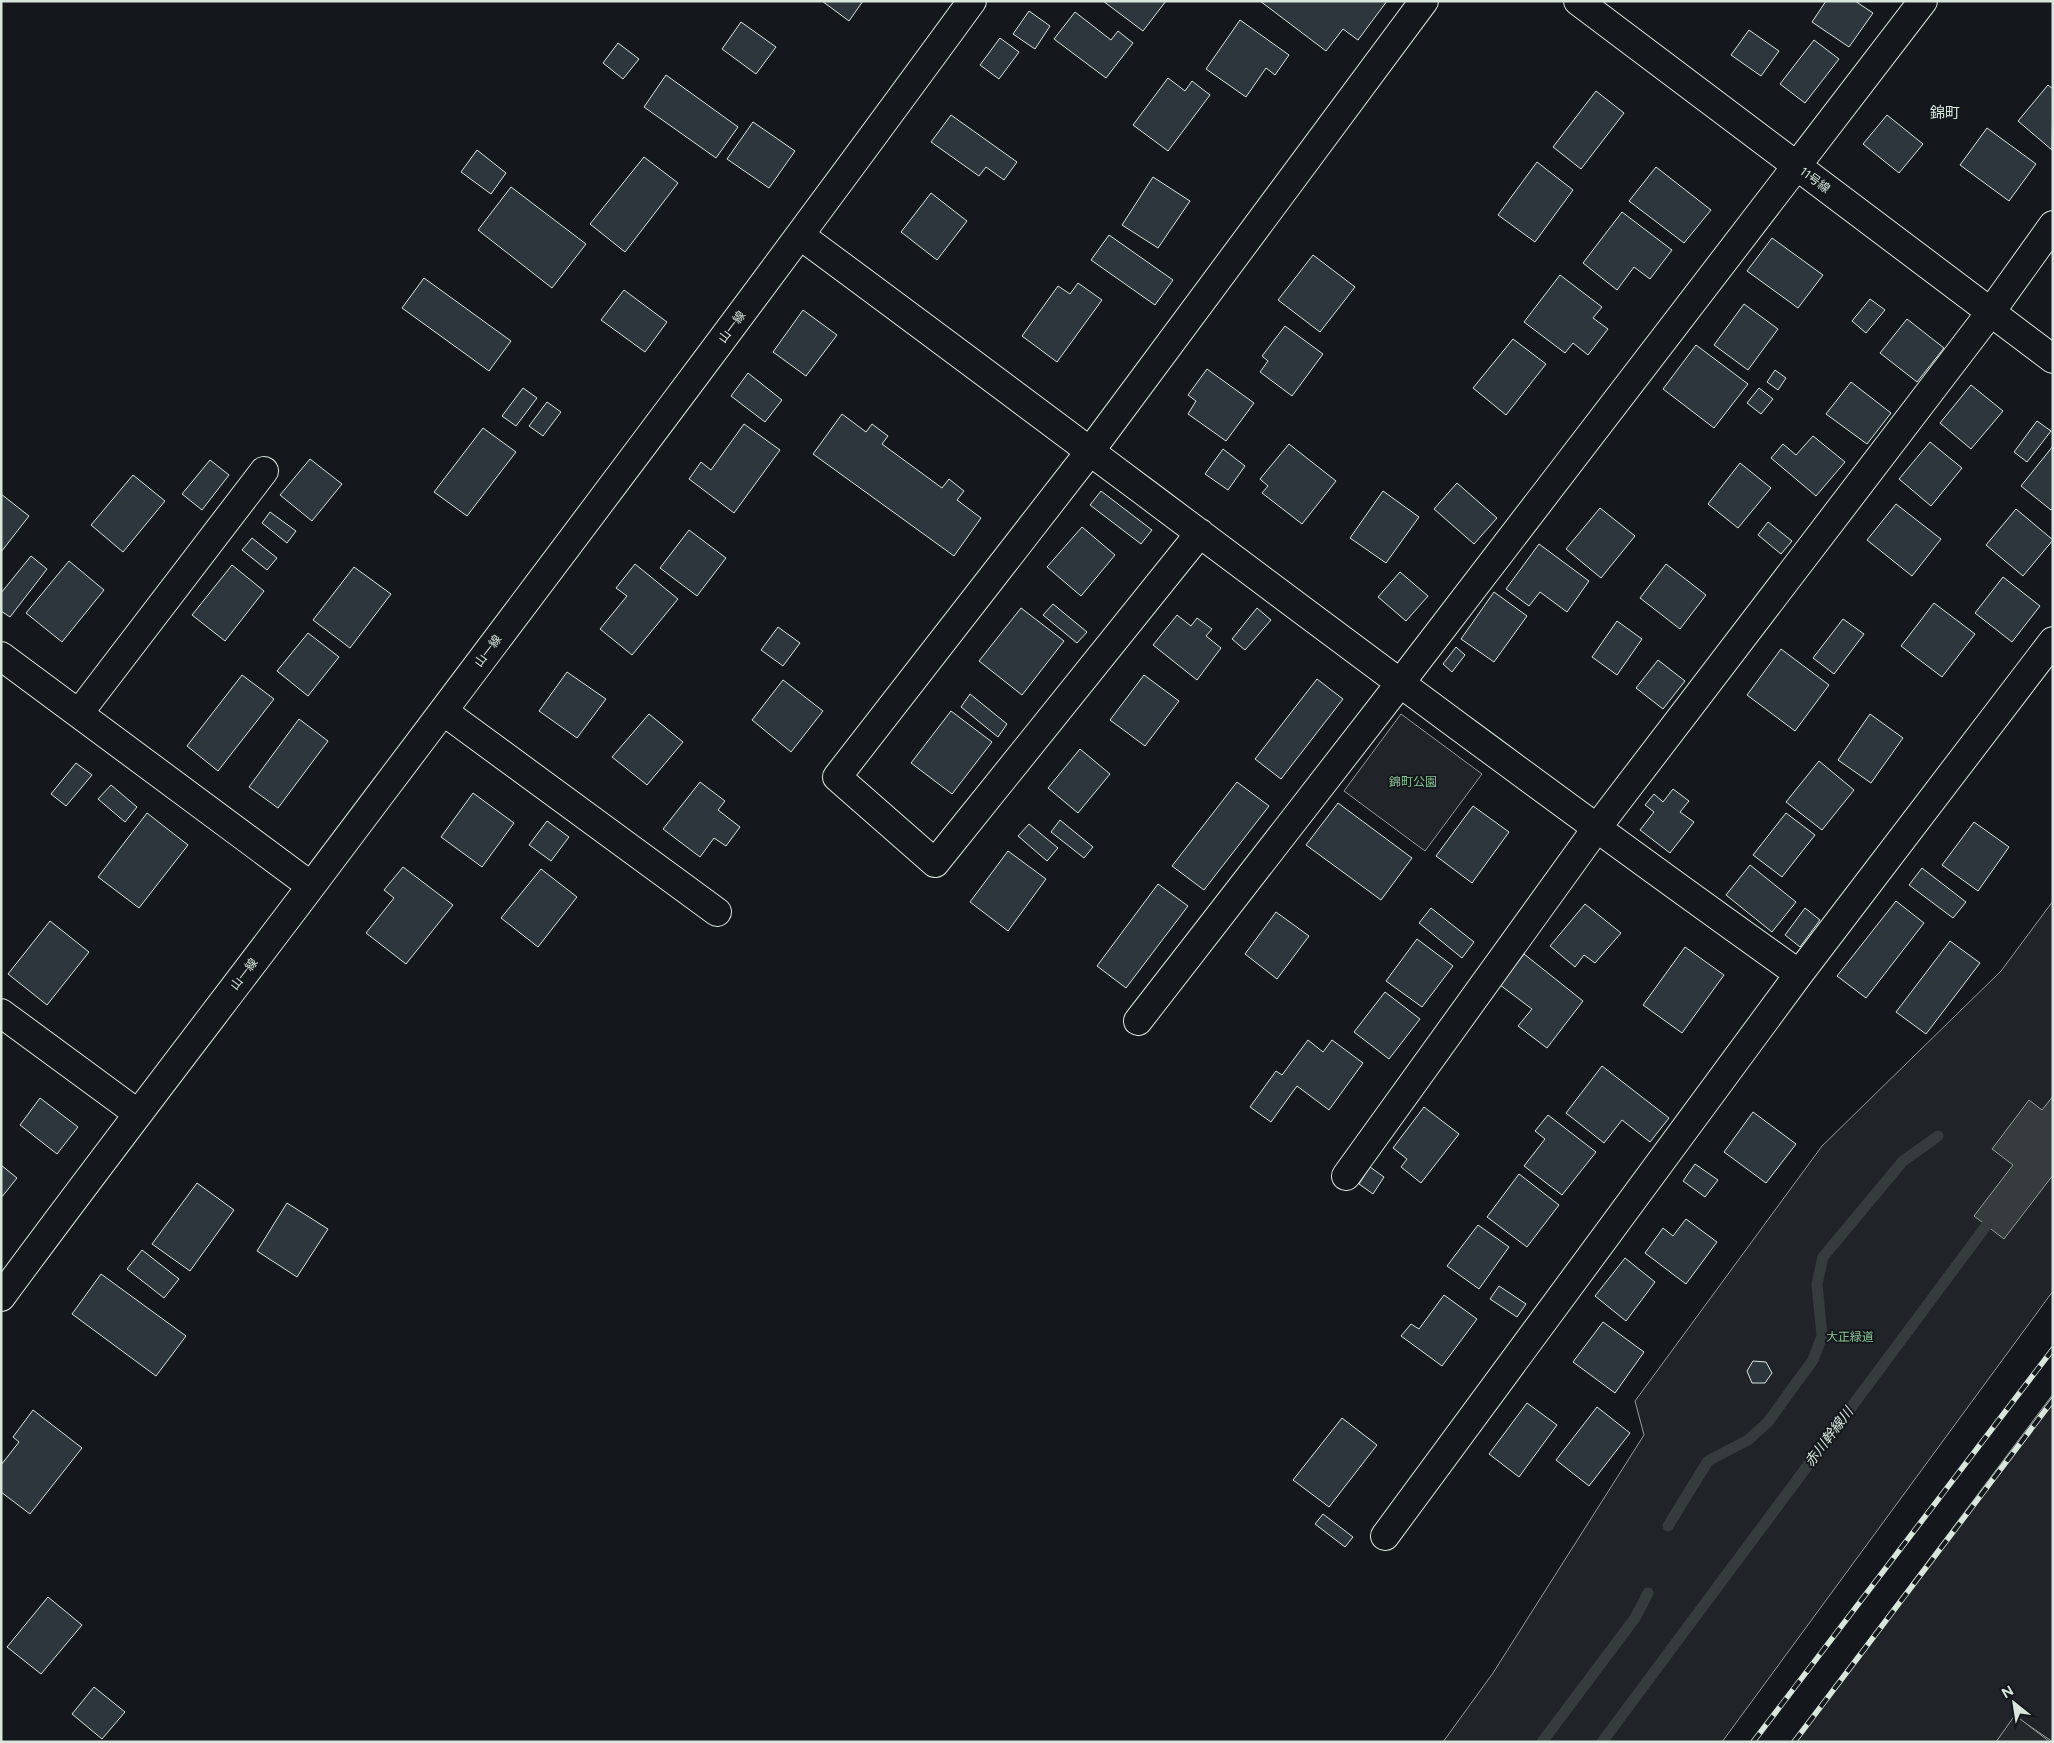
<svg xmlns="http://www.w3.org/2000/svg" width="2054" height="1743" font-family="Figtree,'Noto Sans JP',sans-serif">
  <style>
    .green { fill: #202428; stroke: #939e99 }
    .parking { fill: #24282b; stroke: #939e99 }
    .water { fill: #363b3e; stroke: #939e99 }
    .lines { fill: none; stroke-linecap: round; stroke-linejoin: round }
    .stream { stroke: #363b3e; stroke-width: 11 }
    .building { fill: #2c363c; stroke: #d8e6dc }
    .minor-casing { stroke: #d8e6dc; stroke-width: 30 }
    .minor { stroke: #14181c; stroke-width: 28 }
    .rail-casing { stroke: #d8e6dc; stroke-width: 5.5 }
    .rail { stroke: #14181c; stroke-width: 4; stroke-dasharray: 11; stroke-linecap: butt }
    .labels { text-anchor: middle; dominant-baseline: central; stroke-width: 4; stroke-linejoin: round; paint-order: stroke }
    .street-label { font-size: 12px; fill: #d8e6dc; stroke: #14181c }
    .park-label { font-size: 12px; fill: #8ac095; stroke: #14181c }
    .water-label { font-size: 14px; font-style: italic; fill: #d8e6dc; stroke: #14181c }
    .quarter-label { font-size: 15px; fill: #d8e6dc; stroke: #14181c }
  </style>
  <rect width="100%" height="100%" fill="#14181c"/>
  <!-- green -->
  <path class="green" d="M1401,714L1482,774L1425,851L1344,791Z
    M2053,901V1291L1722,1742H1443L1493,1673L1644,1435L1635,1401L1822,1146L2001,971Z
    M2053,1394V1742L2015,1716L1996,1742H1792Z"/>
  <!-- parking -->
  <path class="parking" d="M2015,1715L2050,1742H1996Z"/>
  <!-- water -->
  <path class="water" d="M2053,1096V1175L2004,1239L1974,1216L2013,1165L1992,1149L2029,1100L2042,1110Z"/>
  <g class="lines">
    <!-- stream -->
    <path class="stream" d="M1668,1526L1708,1461L1748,1440L1768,1422L1813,1360L1822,1336L1817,1284L1823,1257L1903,1161L1938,1136
      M1542,1742L1635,1618L1648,1593
      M1602,1742L1995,1214"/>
  </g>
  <!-- building -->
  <path class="building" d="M822,1H863L849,21Z
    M1103,1H1166L1143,31Z
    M1260,1H1387L1358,40L1343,29L1326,51Z
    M1826,1H1855L1873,13L1849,47L1812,22Z
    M1029,11L1050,26L1035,49L1013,34Z
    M1075,12L1111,40L1118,31L1133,43L1106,78L1054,39Z
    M1240,20L1289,55L1275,75L1266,68L1246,97L1206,69Z
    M741,22L776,47L756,74L722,49Z
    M1749,30L1779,51L1761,76L1731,55Z
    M1000,38L1019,52L999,79L980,65Z
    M1814,40L1839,59L1805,103L1780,84Z
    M618,43L639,59L623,79L603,63Z
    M666,75L738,127L716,158L644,107Z
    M1168,78L1185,91L1192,81L1210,95L1168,151L1133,125Z
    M2048,85L2053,89L2052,150L2018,121Z
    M1596,91L1624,113L1581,169L1553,147Z
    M951,115L1017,162L1004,180L986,167L979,176L931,142Z
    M1887,115L1923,144L1899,173L1863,144Z
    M753,122L795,151L769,188L727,159Z
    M1987,128L2036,164L2009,201L1960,165Z
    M477,150L506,173L491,194L461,172Z
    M644,157L678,183L625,252L590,224Z
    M1537,162L1573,190L1535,242L1498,215Z
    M1656,167L1711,210L1684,243L1629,201Z
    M1153,177L1190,201L1158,248L1122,225Z
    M511,187L586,244L552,288L478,230Z
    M931,193L967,221L937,260L901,232Z
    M1622,212L1672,250L1650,279L1634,267L1617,290L1583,263Z
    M1109,235L1173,280L1155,305L1091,260Z
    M1772,238L1823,275L1798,308L1747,271Z
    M1313,255L1355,287L1320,332L1278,300Z
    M1560,275L1602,307L1593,318L1608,329L1588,355L1573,343L1565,353L1524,322Z
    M424,278L511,341L489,371L402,308Z
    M1078,283L1102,300L1057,362L1022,336L1058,286L1070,294Z
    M624,290L667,322L645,352L601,320Z
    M1870,299L1885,310L1866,333L1852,321Z
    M1744,304L1778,329L1748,370L1714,345Z
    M803,310L837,335L806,376L773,352Z
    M1907,319L1944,348L1917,382L1880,353Z
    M1285,326L1323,354L1292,396L1260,372L1268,361L1262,356Z
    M1513,339L1546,364L1506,415L1473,388Z
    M1696,345L1748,384L1714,428L1663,389Z
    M1207,369L1254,403L1226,441L1188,414L1196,401L1188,395Z
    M1775,370L1786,378L1778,390L1767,382Z
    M748,373L782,400L765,422L731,396Z
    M1851,382L1891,413L1867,444L1826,414Z
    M1971,385L2003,411L1971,449L1940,423Z
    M523,388L537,398L516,426L502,416Z
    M1759,388L1773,399L1761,414L1747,403Z
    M547,402L561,412L543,436L529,426Z
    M842,414L866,432L872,424L888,436L882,444L942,488L949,479L964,491L957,500L981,518L954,556L813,454Z
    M2037,421L2051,431L2027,462L2014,452Z
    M744,424L780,450L734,513L689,479L701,462L711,470Z
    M483,428L516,452L467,516L434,492Z
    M1813,436L1845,462L1816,496L1771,458L1783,444L1796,455Z
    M1930,442L1962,468L1931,506L1899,479Z
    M1289,444L1336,481L1302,524L1262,493L1268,486L1260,479Z
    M2053,446V508L2051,510L2021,486Z
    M1223,449L1245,466L1228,490L1205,474Z
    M310,459L342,484L312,521L280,495Z
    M210,460L229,475L202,510L182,494Z
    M1740,463L1771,488L1738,528L1708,504Z
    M133,475L165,501L123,552L91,525Z
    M1457,483L1497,518L1474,544L1434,509Z
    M1101,491L1152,530L1141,544L1090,505Z
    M1383,491L1419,517L1386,563L1350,538Z
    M1,494L29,516L1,552Z
    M1896,504L1941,539L1912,576L1867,540Z
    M1600,508L1635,536L1601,578L1566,549Z
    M2016,509L2053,540L2023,576L1986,545Z
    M270,512L296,531L287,543L262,523Z
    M1768,522L1792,541L1781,554L1758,535Z
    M1082,527L1115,555L1081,596L1047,567Z
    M689,530L726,558L697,596L660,568Z
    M252,538L277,558L267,570L242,550Z
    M1539,544L1589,581L1567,612L1540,592L1529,606L1506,589Z
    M31,556L47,569L10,617L1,611V593Z
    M69,561L104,590L62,642L26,613Z
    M635,564L678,599L632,655L600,629L627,596L616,588Z
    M1666,564L1706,595L1680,629L1640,598Z
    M232,565L264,591L225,641L192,615Z
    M354,567L391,594L350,648L313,620Z
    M1400,572L1428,596L1406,621L1378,597Z
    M2003,577L2040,606L2012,642L1975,613Z
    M1494,592L1527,616L1494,662L1461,639Z
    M1934,603L1975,634L1942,677L1901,646Z
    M1053,604L1087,632L1077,643L1043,615Z
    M1021,608L1064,641L1022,695L979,661Z
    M1257,608L1271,620L1245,650L1232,639Z
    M1177,615L1191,626L1197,618L1212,629L1206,636L1221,648L1197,680L1153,645Z
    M1843,619L1864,634L1834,674L1813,658Z
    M1617,621L1642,639L1617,675L1592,657Z
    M778,627L800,643L783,666L761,650Z
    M308,633L339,657L308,696L277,671Z
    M1456,647L1465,655L1452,672L1443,664Z
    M1781,649L1829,685L1795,731L1747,695Z
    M1658,660L1685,681L1663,709L1636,688Z
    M567,672L606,699L577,738L539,711Z
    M242,675L274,699L218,771L187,746Z
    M1144,675L1179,701L1145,746L1110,720Z
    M1317,679L1343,699L1281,779L1255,759Z
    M783,680L823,711L791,752L752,720Z
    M970,694L1007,724L998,737L961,707Z
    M951,711L992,742L952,794L911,763Z
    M649,714L683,742L647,785L612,757Z
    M1870,714L1903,738L1871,783L1838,760Z
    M299,719L328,741L278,808L249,787Z
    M1080,749L1110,774L1078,813L1048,788Z
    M1819,761L1854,790L1822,830L1786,802Z
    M76,763L92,775L66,806L51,794Z
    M700,782L725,801L718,810L740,827L726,846L714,838L700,857L663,829Z
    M1237,782L1269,806L1204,890L1172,866Z
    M111,785L137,807L125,822L98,799Z
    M1673,789L1689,801L1680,812L1694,822L1670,853L1640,830L1654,812L1645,805L1654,794L1663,802Z
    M473,793L514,823L482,867L441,837Z
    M1338,803L1412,858L1381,900L1306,845Z
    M1473,806L1509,832L1472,883L1436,856Z
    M147,813L188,845L139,908L98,877Z
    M1786,813L1815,835L1782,877L1753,855Z
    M1060,820L1093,847L1084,858L1051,832Z
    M547,821L569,837L551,861L529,845Z
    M1974,822L2009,847L1978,891L1942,865Z
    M1029,824L1058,848L1047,861L1018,836Z
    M1008,851L1046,879L1008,931L970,902Z
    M1750,865L1796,902L1772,932L1726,895Z
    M403,867L453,905L406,964L366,933L394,898L384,890Z
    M1922,868L1966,902L1953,918L1909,885Z
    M541,869L577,897L538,947L501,918Z
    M1158,884L1188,906L1126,988L1097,966Z
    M1896,901L1924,923L1866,998L1837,976Z
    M1585,904L1621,933L1595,963L1584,955L1575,967L1550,946Z
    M1431,908L1474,942L1462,958L1419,923Z
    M1805,908L1820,920L1800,947L1785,935Z
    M1276,912L1309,936L1277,979L1245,954Z
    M50,921L89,952L47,1005L8,974Z
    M1417,939L1453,966L1422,1007L1386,981Z
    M1950,941L1980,963L1926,1034L1896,1012Z
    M1685,947L1724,975L1682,1033L1643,1005Z
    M1524,954L1583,1001L1547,1048L1518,1026L1532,1009L1500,985Z
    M1385,992L1420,1019L1389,1059L1354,1032Z
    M1308,1040L1323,1052L1332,1040L1363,1063L1329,1110L1297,1086L1271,1122L1250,1107L1276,1071L1282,1075Z
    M1602,1066L1669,1118L1650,1142L1622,1120L1604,1143L1566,1113Z
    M40,1098L78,1127L57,1154L20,1125Z
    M1424,1107L1459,1134L1421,1183L1401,1167L1407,1159L1393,1148Z
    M1753,1112L1796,1144L1766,1183L1724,1152Z
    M1548,1115L1596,1152L1562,1195L1524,1166L1545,1139L1535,1131Z
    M1695,1164L1718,1180L1705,1197L1683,1181Z
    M1,1165L17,1178L1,1198Z
    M1370,1167L1384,1177L1373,1194L1359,1184Z
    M1519,1174L1559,1205L1527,1247L1487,1217Z
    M197,1183L234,1210L190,1271L152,1244Z
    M287,1203L328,1229L297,1277L257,1251Z
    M1686,1219L1717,1242L1686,1284L1645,1253L1663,1228L1673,1236Z
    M1478,1225L1509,1247L1479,1289L1447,1266Z
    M142,1250L179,1279L164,1298L127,1269Z
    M1625,1258L1655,1282L1626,1321L1595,1296Z
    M101,1274L186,1336L156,1376L72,1314Z
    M1499,1286L1526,1304L1517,1317L1490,1299Z
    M1444,1295L1477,1319L1442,1366L1401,1336L1411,1324L1419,1329Z
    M1603,1322L1644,1352L1615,1393L1573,1362Z
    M1753,1361L1766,1362L1772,1373L1765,1383H1752L1747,1371Z
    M1527,1403L1557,1425L1519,1477L1489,1454Z
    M1597,1407L1630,1433L1589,1486L1556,1460Z
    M33,1410L82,1448L30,1514L1,1492V1465L19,1442L13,1437Z
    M1342,1418L1377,1445L1329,1507L1293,1480Z
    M1323,1514L1353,1537L1345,1547L1315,1524Z
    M48,1597L82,1625L41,1674L7,1647Z
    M94,1687L125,1712L102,1739L72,1714Z"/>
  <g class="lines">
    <!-- minor casing -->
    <g class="minor-casing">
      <path id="minor" d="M1578,1L2053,359
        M801,236C1134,482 1462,734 1799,974
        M1200,533L935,863L837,777L1091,450L1424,1
        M1,656L311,886
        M443,711L717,912
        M79,713L264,471
        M1,1013L137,1113
        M1138,1021L1401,682L1923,1
        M1346,1176L1596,829L1990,313L2053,225
        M1,1297C104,1157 210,1020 315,881C535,589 756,297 972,1
        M1385,1536L1799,974L2053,641"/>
    </g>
    <!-- minor -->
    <use href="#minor" class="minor"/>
    <!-- rail casing -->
    <g class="rail-casing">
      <path id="rail" d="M1753,1742L2053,1349
        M1794,1742L2053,1400"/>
    </g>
    <!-- rail -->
    <use href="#rail" class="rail"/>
  </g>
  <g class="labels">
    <!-- street labels -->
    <g class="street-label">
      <text transform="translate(1815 180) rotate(37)">11号線</text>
      <text transform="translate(732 327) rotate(-53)">山一線</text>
      <text transform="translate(488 651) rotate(-53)">山一線</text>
      <text transform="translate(244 974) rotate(-52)">山一線</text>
    </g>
    <!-- park labels -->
    <g class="park-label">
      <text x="1413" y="782">錦町公園</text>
      <text x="1850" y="1337">大正緑道</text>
    </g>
    <!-- water labels -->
    <g class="water-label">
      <text transform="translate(1829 1437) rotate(-53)">赤川幹線川</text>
    </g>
    <!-- quarter labels -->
    <g class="quarter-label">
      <text x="1945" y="113">錦町</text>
    </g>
  </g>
  <!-- border -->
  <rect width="2054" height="1743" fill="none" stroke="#d8e6dc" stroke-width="5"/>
  <!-- north arrow -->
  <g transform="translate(2014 1703) rotate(330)" stroke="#14181c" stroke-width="4" paint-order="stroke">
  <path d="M0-4L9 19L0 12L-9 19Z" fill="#d8e6dc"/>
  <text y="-8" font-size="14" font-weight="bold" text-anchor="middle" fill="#d8e6dc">N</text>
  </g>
</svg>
